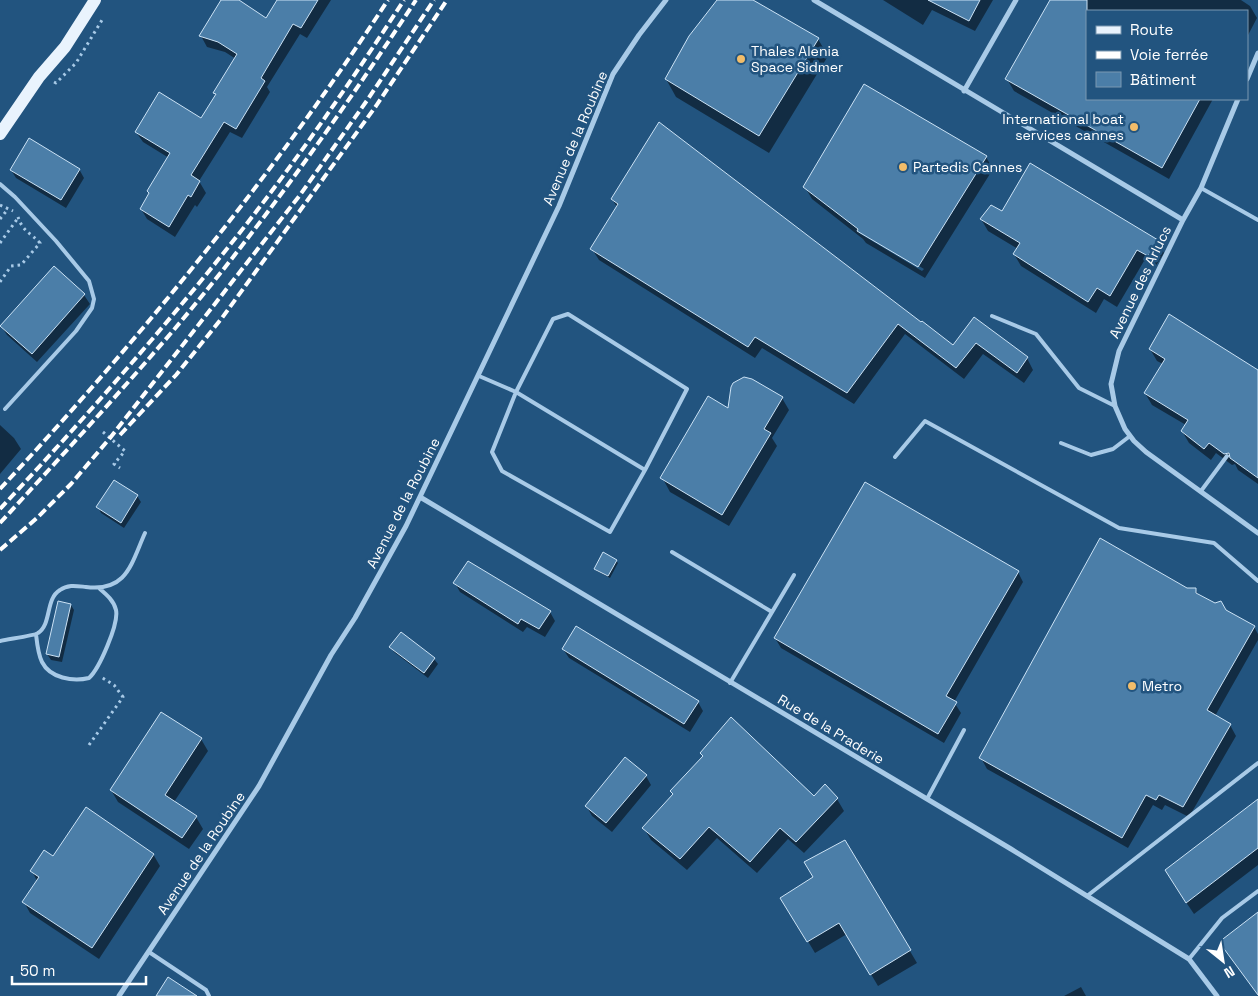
<svg xmlns="http://www.w3.org/2000/svg" width="1258" height="996" font-family="'Space Grotesk',sans-serif">
  <style>
    .shadow { fill: #0007; fill-rule: evenodd }
    .building { fill: #4b7ea8; stroke: #cbe2f5 }
    .lines { fill: none; stroke-linecap: round; stroke-linejoin: round }
    .path { stroke: #a8cae7; stroke-width: 3; stroke-dasharray: 2.5 4; stroke-linecap: butt }
    .lane { stroke: #a8cae7; stroke-width: 4 }
    .street { stroke: #a8cae7; stroke-width: 5 }
    .primary { stroke: #e9f3fd; stroke-width: 12 }
    .rail { stroke: #fff; stroke-width: 4; stroke-dasharray: 9 4; stroke-linecap: butt }
    .poi-dot { fill: #f2bd6a; stroke: #22547f; stroke-width: 2 }
    .labels { text-anchor: middle; dominant-baseline: central; stroke-width: 5; stroke-linejoin: round; paint-order: stroke }
    .poi-label { font-size: 14px; fill: #fff; stroke: #22547f; text-anchor: start }
    .street-label { font-size: 14px; fill: #fff; stroke: #22547f }
  </style>
  <rect width="100%" height="100%" fill="#22547f"/>
  <!-- shadow -->
  <path class="shadow" d="M222,0H238L267,19L278,0H331L307,38L300,34L267,87L270,92L242,138L230,132L199,181L206,193L197,207L195,205L175,237L147,219L141,209L169,158L143,142L136,132L202,120L217,96L215,93L236,59L225,52L207,47L201,36Z
    M719,0H750L818,39L828,56L769,153L676,97L666,79Z
    M883,0H993L975,31L932,10L923,25Z
    M1051,0H1241L1250,6L1257,18L1247,37V11H1087V99H1213L1169,179L1014,91L1007,79Z
    M986,157L993,169L925,278L866,243L863,239L812,199L805,187ZM859,230L924,269L922,271L859,233Z
    M79,169L84,178L66,208L16,178L11,170Z
    M612,199L921,324L954,347L974,319L1027,358L1033,370L1024,383L983,354L964,379L905,334L854,404L762,348L755,358L599,260L592,249L617,207Z
    M1003,213L1157,241L1164,253L1155,267L1144,261L1117,307L1104,299L1096,313L1021,266L1014,254L1018,249L988,231L981,219Z
    M54,268L84,295L90,304L37,362L7,335L1,326Z
    M1150,349L1258,372V484L1238,470L1235,464L1232,465L1216,453L1211,460L1189,443L1182,431L1186,425L1152,405L1145,393L1163,364L1157,361Z
    M782,398L789,410L772,438L777,446L729,526L670,492L663,479L729,410Z
    M0,425L14,438L21,449L0,474Z
    M114,482L137,496L141,502L124,528L101,513L98,507Z
    M616,561L618,563L610,578L597,571L596,569Z
    M468,563L550,612L555,621L545,637L527,627L523,632L460,592L455,583Z
    M1018,572L1023,582L954,702L961,713L944,743L781,648L775,638Z
    M1187,589H1195L1199,596L1254,627L1258,634V640L1215,716L1230,725L1236,736L1189,817L1165,805L1162,810L1153,805L1128,848L987,769L981,758Z
    M71,605L74,610L62,662L51,660L47,654Z
    M391,647L434,659L438,664L428,678L394,652Z
    M563,649L698,702L703,711L690,732L569,658Z
    M201,739L208,751L174,802L196,817L203,829L189,849L118,802L111,790Z
    M701,753L815,797L825,786L837,799L844,811L804,853L788,839L757,873L717,838L687,870L651,840L644,828L674,795L704,757Z
    M646,776L651,785L612,832L592,816L587,807Z
    M1258,800V865L1194,914L1173,883Z
    M845,841L917,963L878,986L847,934L815,953L782,898L815,878Z
    M153,854L160,866L99,959L30,913L24,902L37,881L32,871L53,857Z
    M1081,987L1086,996H1064Z"/>
  <!-- building -->
  <path class="building" d="M221,0H239L266,18L277,0H318L301,28L293,24L261,78L265,81L236,129L224,122L191,175L200,181L191,197L188,195L169,227L140,209L149,193L147,191L170,153L135,132L159,92L201,118L216,94L213,93L237,54L218,42L199,36Z
    M717,0H753L819,38L759,136L665,79L689,36Z
    M928,0H980L969,21Z
    M1050,0H1087V99H1200L1162,168L1005,79Z
    M864,84L987,156L918,267L857,231L858,229L803,187Z
    M659,122L921,322L922,321L953,345L974,317L1028,357L1017,373L976,343L956,368L898,324L847,393L755,337L748,347L590,249L618,204L611,199Z
    M29,138L80,169L61,200L10,170Z
    M1030,163L1158,240L1148,256L1137,250L1110,296L1097,288L1088,302L1013,254L1020,243L980,219L991,205L1002,211Z
    M54,266L85,294L32,354L0,326Z
    M1169,314L1258,370V478L1230,458L1229,453L1224,454L1209,443L1204,449L1181,431L1188,420L1144,393L1165,359L1149,349Z
    M744,377L752,379L783,397L764,429L771,433L722,515L660,478L708,396L728,408L731,387L733,383Z
    M114,480L138,495L121,523L96,507Z
    M865,482L1019,571L946,696L957,702L938,734L774,638Z
    M1100,538L1187,588H1196V593L1215,603L1221,601L1226,610L1255,626L1207,710L1231,724L1183,807L1159,795L1156,800L1146,795L1122,838L979,758Z
    M603,552L617,560L608,576L594,569Z
    M468,561L551,611L539,629L521,619L518,624L453,583Z
    M58,601L71,604L59,657L46,654Z
    M576,626L699,701L684,724L562,649Z
    M401,632L435,658L424,673L389,647Z
    M161,712L202,738L165,795L197,816L182,838L110,790Z
    M731,717L814,796L825,784L838,798L796,842L780,828L750,862L709,827L680,859L642,828L673,794L670,791L703,756L700,753Z
    M625,757L647,775L606,823L585,806Z
    M1258,799V848L1186,903L1165,870Z
    M86,807L154,854L92,948L22,902L39,877L30,871L44,850L53,856Z
    M845,840L911,950L870,975L839,923L807,942L780,898L813,877L804,862Z
    M1258,912V995L1219,942Z
    M168,977L197,996H156Z"/>
  <g class="lines">
    <!-- path -->
    <path class="path" d="M54,82L56,83L76,63L102,20
      M0,205L13,211
      M0,219L8,209
      M0,243L18,218
      M0,282L11,266L21,265L40,243C31,233 23,232 18,217
      M103,432L125,451L114,464L120,468
      M89,745L123,697L114,685L101,677"/>
    <!-- lane -->
    <path class="lane" d="M0,184L15,197L56,241L89,281L94,299L92,308L76,331L5,409
      M1201,188L1258,220
      M992,316L1036,334L1079,388L1115,406
      M479,376L516,392L645,470L687,389L568,314L553,319L516,392L492,452L502,471L610,532L645,470
      M1061,443L1091,455L1113,449L1130,436
      M895,457L925,421L1119,528L1214,543L1258,581
      M1201,491L1227,456
      M672,552L772,612
      M36,634C37,643 38,654 42,662C50,678 73,682 89,678C99,669 119,624 116,610C114,601 107,595 100,589
      M0,641C8,639 34,636 38,633C52,624 45,599 60,590C68,584 77,586 86,587C127,592 131,564 145,533
      M730,683L794,575
      M927,799L964,730
      M1087,896L1258,763
      M149,952L206,990L209,996
      M1189,959L1222,918L1258,891"/>
    <!-- street -->
    <path class="street" d="M814,0L1183,220L1119,351L1111,384L1115,406L1125,429L1134,441L1146,452L1258,533
      M1247,79L1258,53
      M964,91L1016,0
      M1183,220L1201,188L1238,99
      M420,497L1011,849L1189,959L1217,996
      M119,996L259,786L331,655L355,618L406,526L559,206L613,74L639,35L666,0"/>
    <!-- primary -->
    <path class="primary" d="M0,134L39,77L65,47L95,0"/>
    <!-- rail -->
    <path class="rail" d="M120,435L176,375L222,318L376,106L447,0
      M0,489C142,337 274,174 388,0
      M0,509C85,418 168,324 245,226C302,153 354,77 404,0
      M0,523C58,460 116,397 172,332C261,227 341,114 416,0
      M0,550L37,518L71,484L110,438L300,195L368,99L434,0"/>
  </g>
  <!-- markers -->
  <g class="poi-dot">
    <circle cx="741" cy="59" r="5"/>
    <circle cx="1134" cy="127" r="5"/>
    <circle cx="903" cy="167" r="5"/>
    <circle cx="1132" cy="686" r="5"/>
  </g>
  <g class="labels">
    <!-- poi labels -->
    <g class="poi-label">
      <text x="751" y="51">Thales Alenia<tspan x="751" dy="16">Space Sidmer</tspan></text>
      <text x="1124" y="119" text-anchor="end">International boat<tspan x="1124" dy="16">services cannes</tspan></text>
      <text x="913" y="167">Partedis Cannes</text>
      <text x="1142" y="686">Metro</text>
    </g>
    <!-- street labels -->
    <g class="street-label">
      <text transform="translate(575 138) rotate(-67)">Avenue de la Roubine</text>
      <text transform="translate(1140 282) rotate(-64)">Avenue des Arlucs</text>
      <text transform="translate(403 503) rotate(-63)">Avenue de la Roubine</text>
      <text transform="translate(831 729) rotate(31)">Rue de la Praderie</text>
      <text transform="translate(201 853) rotate(-56)">Avenue de la Roubine</text>
    </g>
  </g>
  <!-- legend -->
  <rect x="1086" y="10" width="162" height="90" fill="#22547f" stroke="#7a98b2"/>
  <rect x="1096" y="26" width="25" height="8" fill="#e9f3fd" stroke="#7a98b2"/>
  <text x="1130" y="35" font-size="15" fill="#ffffff">Route</text>
  <rect x="1096" y="51" width="25" height="8" fill="#ffffff" stroke="#7a98b2"/>
  <text x="1130" y="60" font-size="15" fill="#ffffff">Voie ferrée</text>
  <rect x="1096" y="72" width="25" height="15" fill="#4b7ea8" stroke="#7a98b2"/>
  <text x="1130" y="85" font-size="15" fill="#ffffff">Bâtiment</text>
  <!-- north arrow -->
  <g transform="translate(1223 961) rotate(150)" stroke="#22547f" stroke-width="4" paint-order="stroke">
  <path d="M0-4L9 19L0 12L-9 19Z" fill="#ffffff"/>
  <text y="-8" font-size="14" font-weight="bold" text-anchor="middle" fill="#ffffff">N</text>
  </g>
  <!-- scale -->
  <path d="M12 976v8h134v-8" fill="none" stroke="#ffffff" stroke-width="2.5"/>
  <text x="20" y="976" font-size="15" fill="#ffffff" stroke="#22547f" stroke-width="4" paint-order="stroke">50 m</text>
</svg>
